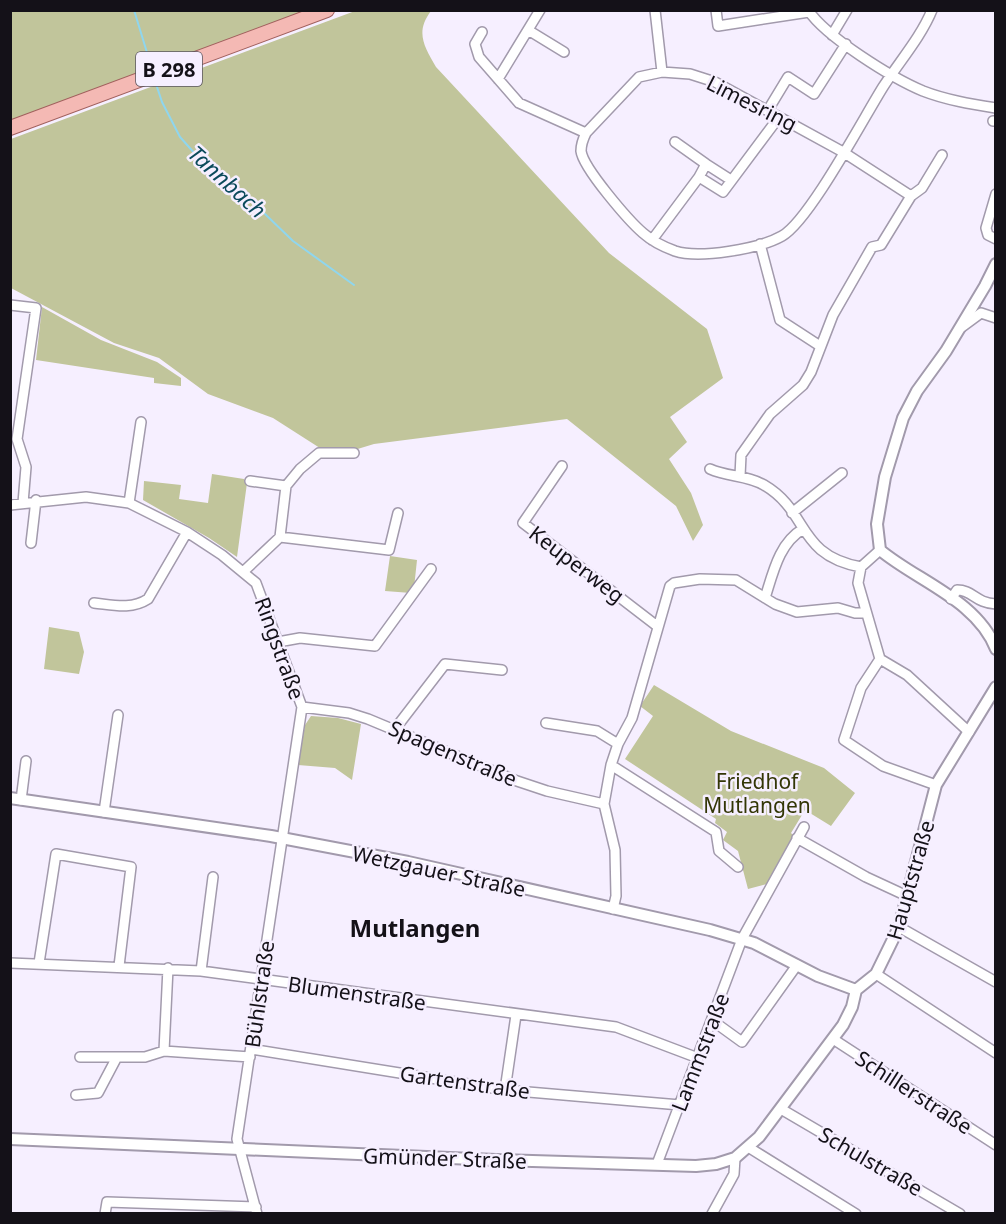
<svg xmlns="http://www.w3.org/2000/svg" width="1006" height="1224" font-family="'Noto Sans',sans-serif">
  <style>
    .green { fill: #c1c59b }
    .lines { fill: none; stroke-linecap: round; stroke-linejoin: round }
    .stream { stroke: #8fd6ee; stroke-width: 2 }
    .minor-casing { stroke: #a29aac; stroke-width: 12 }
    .tertiary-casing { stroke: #a29aac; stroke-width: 14 }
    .primary-casing { stroke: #a1605d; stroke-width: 16 }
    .minor { stroke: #fff; stroke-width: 9 }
    .tertiary { stroke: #fff; stroke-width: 10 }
    .primary { stroke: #f4b9b4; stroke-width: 14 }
    .labels { text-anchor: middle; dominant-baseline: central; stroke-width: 5; stroke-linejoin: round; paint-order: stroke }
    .shield { fill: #f6efff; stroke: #58545d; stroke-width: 1.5 }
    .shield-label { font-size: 20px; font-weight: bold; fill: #141118 }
    .street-label { font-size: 21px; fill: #141118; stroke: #f6efff }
    .park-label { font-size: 21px; fill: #333606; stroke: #f6efff }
    .water-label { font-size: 22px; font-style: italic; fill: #0b4a5b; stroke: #f6efff }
    .quarter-label { font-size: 24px; font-weight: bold; fill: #141118; stroke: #f6efff }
  </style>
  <rect width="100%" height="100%" fill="#f6efff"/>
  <!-- green -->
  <path class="green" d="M11,10H304V11L11,120Z
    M355,11H431C415,32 424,46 436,67L609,253L707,329L723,378L670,417L687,442L669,459L691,493L703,525L693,541L676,506L567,419L374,444L351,451L323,450L273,418L208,394L159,358L114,343L11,288V139Z
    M42,307L101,340L157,362L181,378V386L154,383V378L36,360Z
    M212,474L244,479L247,483L237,557L209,538L143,500L144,481L181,485L179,499L208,503Z
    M390,556L417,560L414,588L411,593L385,591Z
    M49,627L79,632L84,652L79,674L44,669Z
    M654,685L731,731L824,768L855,793L831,826L805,810L791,833L795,837L767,884L748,889L738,851L723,840L727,832L715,823L716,819L625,759L653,716L640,706Z
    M311,716L338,718L361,724L352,780L335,768L298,765L305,725Z"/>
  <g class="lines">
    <!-- stream -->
    <path class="stream" d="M134,10L152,69
      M155,81L162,102L180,137L205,165L239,189L293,241L354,285"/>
    <!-- minor casing -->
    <g class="minor-casing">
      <path id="minor" d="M655,10L662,72
        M716,10L718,26L809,12
        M808,10C826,37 892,78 923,91C946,100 971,104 996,108
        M528,30L564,52
        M482,32L475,44L479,57L519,103L586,133
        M832,35L847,10
        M498,79L540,10
        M768,110L788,77L814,94L846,44
        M993,121H996
        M675,142L706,164
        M731,180L706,164L699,177L723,192L779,117
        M996,194L986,228L988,235L996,239
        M911,196L922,188L942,155
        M652,240L699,177
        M760,244L780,320L820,346
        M10,305L36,308L17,439L26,467L23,503
        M962,327L981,313L996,318
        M562,466L523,523L657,626
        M710,469C728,477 747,475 764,485C810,512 796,555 861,567
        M740,476L741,455L770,414L803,385L811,372L833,315L872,247L881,245L911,196L843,152L715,82L690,74L662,72L639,77L586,133C583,139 581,144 581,151C583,168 629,221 643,233C652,241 664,247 675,251C699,259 759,249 782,236C809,221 863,119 883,87C899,62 921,37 932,10
        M250,481L286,486
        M129,503L141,422
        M10,505L86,497L129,503L187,532L222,555L256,583L302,707L237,1139L257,1214
        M792,513L842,473
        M280,537L389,550L398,513
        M31,543L36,500
        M880,550L861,567L858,583L880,659L907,675L969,732
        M243,572L280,537L286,486L300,469L319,453H354
        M765,598C773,573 779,543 803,529
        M951,599L957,590C973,590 975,603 996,604
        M94,603C113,605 131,610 148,599L187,532
        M278,642L300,638L375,646L431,569
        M880,659L861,688L844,740L883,766L936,785
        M302,707L349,713L368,719L517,781L547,791L604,804
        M546,723L597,731L618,744
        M395,729L445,664L502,670
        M611,765L716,832L719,851L738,867
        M21,800L26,761
        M104,812L118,715
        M797,838L866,877L907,896
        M613,909L616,896L615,850L604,804L611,765L618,744L632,718L670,586L674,583L700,579L736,580L775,604L797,612L838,608L855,613H865
        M899,927L996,982
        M10,963L201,971L616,1027L698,1058
        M39,963L56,854L131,867L119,966
        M201,971L213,877
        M876,974L996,1053
        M713,1021L742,1042L797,965
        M833,1039L996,1145
        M251,1049L505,1090L680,1105
        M164,1051L168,968
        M80,1057H117
        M505,1090L516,1015
        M76,1095L98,1093L117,1057H145L164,1051L250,1057
        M781,1109L960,1214
        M748,1147L856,1214
        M657,1164L742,939L804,827
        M105,1214L107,1202L256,1207
        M712,1214L734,1174L735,1158"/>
    </g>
    <!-- tertiary casing -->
    <g class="tertiary-casing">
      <path id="tertiary" d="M996,264L985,286L946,351L917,391L903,418L885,477L877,524L880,550C917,581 977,600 996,649
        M10,798L271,836L408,862L710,930L754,943L818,976L856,990
        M10,1139L496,1160L696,1166L716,1164L735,1158L759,1137L843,1025L852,1007L856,990L876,974L899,927L936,785L996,687"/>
    </g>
    <!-- primary casing -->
    <g class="primary-casing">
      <path id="primary" d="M10,128L327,10"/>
    </g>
    <!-- minor -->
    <use href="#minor" class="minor"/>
    <!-- tertiary -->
    <use href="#tertiary" class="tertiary"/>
    <!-- primary -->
    <use href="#primary" class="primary"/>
  </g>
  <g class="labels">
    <!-- shield labels -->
    <rect class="shield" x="136" y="52" width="66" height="34" rx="4.5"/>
    <g class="shield-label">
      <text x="169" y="69">B 298</text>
    </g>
    <!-- street labels -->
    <g class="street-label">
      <text transform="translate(752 103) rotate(27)">Limesring</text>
      <text transform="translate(577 564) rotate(37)">Keuperweg</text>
      <text transform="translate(280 648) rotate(70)">Ringstraße</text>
      <text transform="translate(453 753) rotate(23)">Spagenstraße</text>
      <text transform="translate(439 871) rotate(12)">Wetzgauer Straße</text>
      <text transform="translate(910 880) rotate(-74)">Hauptstraße</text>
      <text transform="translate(357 993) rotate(8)">Blumenstraße</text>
      <text transform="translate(259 994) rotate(-82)">Bühlstraße</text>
      <text transform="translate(700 1052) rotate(-69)">Lammstraße</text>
      <text transform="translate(465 1082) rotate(8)">Gartenstraße</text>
      <text transform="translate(914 1092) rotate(33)">Schillerstraße</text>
      <text transform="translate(445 1158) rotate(2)">Gmünder Straße</text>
      <text transform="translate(871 1161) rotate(30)">Schulstraße</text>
    </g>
    <!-- park labels -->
    <g class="park-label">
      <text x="757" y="781">Friedhof<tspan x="757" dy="24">Mutlangen</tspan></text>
    </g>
    <!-- water labels -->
    <g class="water-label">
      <text transform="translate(228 181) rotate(42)">Tannbach</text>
    </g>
    <!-- quarter labels -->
    <g class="quarter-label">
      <text x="415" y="927">Mutlangen</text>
    </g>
  </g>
  <!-- border -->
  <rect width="1006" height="1224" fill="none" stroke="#141118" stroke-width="24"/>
</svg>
